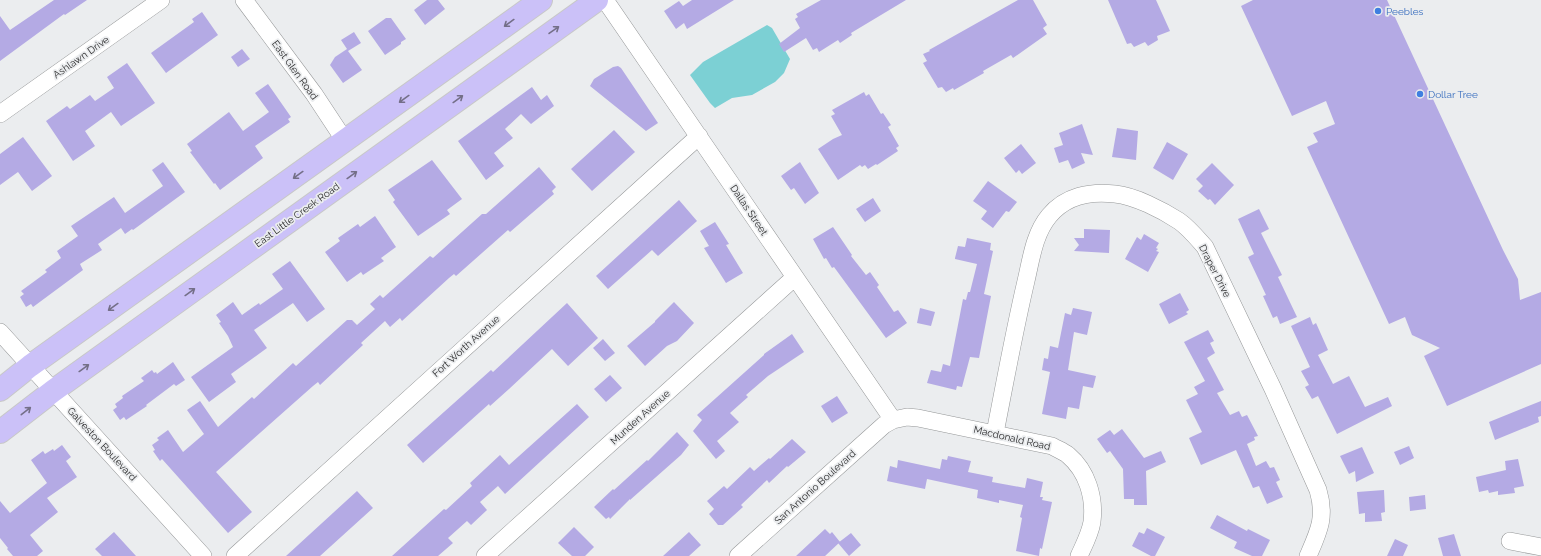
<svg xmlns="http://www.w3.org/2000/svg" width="1541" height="556" font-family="Raleway,sans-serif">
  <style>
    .water { fill: #7cd0d4 }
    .building { fill: #b4aae4 }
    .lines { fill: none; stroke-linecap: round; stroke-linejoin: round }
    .minor-casing { stroke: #959798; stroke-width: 18 }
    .primary-casing { stroke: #c8c8c8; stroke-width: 24 }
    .minor { stroke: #fff; stroke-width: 17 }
    .primary { stroke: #cbc1f8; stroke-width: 22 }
    .oneway { stroke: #746f88 }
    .shop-dot { fill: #3f7fe0; stroke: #ebedef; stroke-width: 1.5 }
    .labels { text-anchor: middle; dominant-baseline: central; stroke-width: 3.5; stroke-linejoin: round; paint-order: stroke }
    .shop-label { font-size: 10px; fill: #366cbe; stroke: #ebedef; text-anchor: start }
    .street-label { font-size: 10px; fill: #2c2c2d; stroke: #ebedef }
  </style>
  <rect width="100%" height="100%" fill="#ebedef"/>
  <!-- water -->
  <path class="water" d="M767,25L772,28L790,59L784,73L775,82L752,95L732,98L715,108L710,103L690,75L703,62Z"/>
  <!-- building -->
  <path class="building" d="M54,0H87L65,15L64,14L0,61V16L10,30Z
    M427,0H438L445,9L425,25L414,10Z
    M692,0H734L687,29L684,23L676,29L664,11L679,1L683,6Z
    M821,0H906L851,33L852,35L840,43L838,40L819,52L817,48L813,50L806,38L784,52L779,44L800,28L795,19L798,17L796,14Z
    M1018,0H1033L1047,25L1043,28L1047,34L1013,58L1011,55L983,71L984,73L954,90L953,88L946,92L942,87L938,88L923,63L927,61L923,54L930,51L929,50Z
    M1108,0H1156L1170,31L1157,36L1158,40L1148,46L1145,42L1134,47L1131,43L1127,44Z
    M1253,0H1387L1503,250L1518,279L1520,300L1541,292V364L1447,406L1424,356L1440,348L1412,335L1405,317L1389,324L1307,147L1318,142L1313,133L1335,124L1326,101L1292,116L1241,6Z
    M202,12L218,35L166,73L151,53L194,22L192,19Z
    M386,18H391L406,39L401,42V44L385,55L368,31Z
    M354,32L361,43L348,51L362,70L343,83L330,65L335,57L347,49L341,40Z
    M242,49L250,59L238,67L231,57Z
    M127,63L155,103L121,126L111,112L85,131L95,146L73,161L46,121L67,106L70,109L90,95L95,101L114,88L107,77Z
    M618,66L621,68L658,123L646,131L590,86L594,79L613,67Z
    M268,84L291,117L288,119L290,122L255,146L263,158L220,190L215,183L214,184L190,152L192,151L187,144L229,112L243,131L269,112L255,93Z
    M532,87L541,100L547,95L554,106L531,124L521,114L505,129L513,138L494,153L504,166L486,180L458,141Z
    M864,92L866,96L869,94L881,114L883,113L891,125L888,127L899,146L896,148L898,151L877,165L876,164L868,169L865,165L862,167L860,165L838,180L818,149L833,139L842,135L831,116L835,114L832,110Z
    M1082,124L1093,155L1081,153L1085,163L1072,169L1068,160L1059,163L1054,148L1063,145L1059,133Z
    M1117,128L1138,131L1136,160L1112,157Z
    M614,130L635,152L592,191L571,169Z
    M23,137L52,176L32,191L18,172L0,185V154Z
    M1167,142L1188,154L1173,180L1153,168Z
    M1021,144L1036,163L1022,174L1019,170L1016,173L1004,158Z
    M432,160L462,199L447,210L450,214L418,236L393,202L395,200L388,190Z
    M163,162L185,192L133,230L132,229L125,234L121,228L98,244L102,250L80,264L83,270L33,307L31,304L26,307L20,297L24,294L21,291L47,272L45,270L61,258L57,251L78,236L71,226L114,197L125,213L163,186L152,170Z
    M800,162L819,193L805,204L794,188L791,190L781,176Z
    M1212,163L1234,185L1215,205L1210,199L1208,200L1198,191L1203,186L1196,179Z
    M539,167L556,187L552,191L554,194L510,232L508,230L456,276L454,274L449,278L402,321L400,318L390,327L385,321L361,343L363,345L320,385L318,382L313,386L216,472L252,512L228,533L162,459L160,461L153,451L155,450L152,445L159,440L157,438L168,430L183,452L204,434L187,410L200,401L218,427L252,397L254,399L293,363L296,366L347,320H352L357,325L375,309L370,304L380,295L383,298L430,256L433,258L482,214H486Z
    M988,181L1017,202L1009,212L1006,211L993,228L981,219L987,211L973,201Z
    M873,198L881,211L865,222L856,209Z
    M679,200L697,221L658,256L652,250L608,289L596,276Z
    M1259,209L1269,229L1261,233L1282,275L1278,277L1297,317L1280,324L1277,316L1273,318L1263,296L1266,295L1248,257L1254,254L1238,219Z
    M375,216L396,247L381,258L384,261L363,275L361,272L347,282L325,252L340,241L338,238L358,224L360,227Z
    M715,222L729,244L726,245L743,273L726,283L704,248L709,246L700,231Z
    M833,227L852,255L851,256L866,275L870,272L879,285L877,287L894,312L898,310L907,323L886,338L834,267L832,268L826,258L824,259L813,239Z
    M1084,229L1110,230L1109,253L1074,251L1079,245L1074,238H1084Z
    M1144,234L1159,243L1156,248L1158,249L1156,251L1159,252L1148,272L1125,259L1137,237L1141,240Z
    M967,238L991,243L990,250L993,251L984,294L991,296L979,358L970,357L962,387L957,386L956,390L927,383L931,370L941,372L943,364L950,366L963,299L966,300L968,292H970L977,264L955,259V258L958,246L965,247Z
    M290,261L325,309L307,322L293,303L254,330L267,348L231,374L236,382L209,402L191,377L233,347L228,336L219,323L221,322L216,315L233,302L242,315L259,303L260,305L283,289L272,274Z
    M1180,293L1189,310L1186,312L1188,314L1169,324L1159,304Z
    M674,302L694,323L677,341L667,346L645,366L627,346L655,322V321Z
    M567,303L598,338L568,366L552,349L509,389L490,406L489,404L423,463L407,445L491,370L493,372Z
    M920,308L935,312L931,326L917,323Z
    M1073,308L1092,312L1087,335L1074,332L1068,370L1096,376L1093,388L1083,386L1079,409L1068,407L1066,419L1042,414L1050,372L1042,370L1044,358L1048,359L1050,346L1058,348L1065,313L1071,315Z
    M1310,317L1313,325L1316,323L1328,350L1318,355L1333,384L1349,376L1365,407L1388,397L1392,406L1337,434L1318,396L1312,399L1305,387L1309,385L1301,371L1310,367L1291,326Z
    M1208,330L1214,341L1210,343L1215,353L1207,358L1224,390L1217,393L1230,415L1239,411L1242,417L1247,415L1258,436L1254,437L1255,440L1247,444L1256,466L1266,461L1270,468L1274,467L1280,480L1276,482L1283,497L1267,504L1259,486L1253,488L1236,450L1201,465L1189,438L1202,432L1186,400L1198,394L1194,387L1205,381L1184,342Z
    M792,334L804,352L768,376L746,395L748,397L730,413L739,422L717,441L725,451L716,459L693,431L702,420L697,415L764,355V354Z
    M603,339L615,353L605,361L593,348Z
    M173,362L185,380L176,386L174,384L146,405L147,406L126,420L124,417L120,420L113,410L117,407L115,404L123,398L122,396L144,381L141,378L152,370L154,373L156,372L157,374Z
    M610,375L622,388L606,402L594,389Z
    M837,396L848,413L832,423L821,406Z
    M1541,401V416L1538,417L1539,422L1495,440L1489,422Z
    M577,404L589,417L505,494L498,486L480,502L487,510L471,525L467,521L448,538L453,543L438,556H392L444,509L446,510L472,486L470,483L500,455L509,465Z
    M1122,429L1144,458L1161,451L1166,462L1146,471L1147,505H1134V499H1124L1123,469L1110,451L1107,453L1097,439L1110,430L1114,435Z
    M677,432L689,445L681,455L630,500V499L610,519L609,517L606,519L594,507L613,489L614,490L647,460L648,461Z
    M792,439L806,452L788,467L787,466L769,483L767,480L741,505L743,507L723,525H718L709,514L714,509L707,501L724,486L727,489L750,467L754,471L769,458L770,459Z
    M62,445L71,457L66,461L77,477L47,498L58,512L30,535L43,551L37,556H13L7,549L8,548L0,538V501L10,513L47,483L31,460L43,451L45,454L53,449L54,451Z
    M1409,446L1414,458L1400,465L1394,452Z
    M1362,447L1374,473L1356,482L1355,471L1349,474L1340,456Z
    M948,456L971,461L968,472L993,477L992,482L1025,488L1027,478L1043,482L1040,497H1043L1042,500L1052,502L1042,549L1040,548L1039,556L1016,551L1022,518L1020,517L1023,505L999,500V503L977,498L978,490L927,479L925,489L887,481L890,466L897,468L898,460L940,469L942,459L947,460Z
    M1518,459L1524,486L1514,488L1515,493L1498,495V491L1489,493L1488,490L1479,492L1476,477L1506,470L1505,461Z
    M1384,490L1385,512L1381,513L1382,521L1365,522V513L1359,514L1357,492Z
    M357,491L373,508L320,556H286Z
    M1425,495L1426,509L1410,511L1409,497Z
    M1217,515L1247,531L1248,529L1270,540L1262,556H1252L1234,548L1237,542L1210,528Z
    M574,527L594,547L585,556H572L558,543Z
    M1147,528L1165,537L1155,556H1151L1132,546L1139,532L1144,534Z
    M825,529L830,534L832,532L840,542L825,556H796Z
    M114,532L136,556H102L95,549Z
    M689,532L701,545L689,556H663Z
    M851,533L861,545L849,556L838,543Z
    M1454,534L1461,556H1443L1438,538Z
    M1395,539L1408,545L1403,556H1387Z"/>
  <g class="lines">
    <!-- minor casing -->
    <g class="minor-casing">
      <path id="minor" d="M244,0L314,94L345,141
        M605,0L893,420
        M0,114L161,0
        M0,332L203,556
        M995,433C1005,382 1014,332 1026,281C1031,260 1034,234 1049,216C1065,196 1090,191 1115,194C1135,196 1162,210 1179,221C1189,228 1197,238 1205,247L1273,389L1318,490C1326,517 1319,531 1308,556
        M1510,541L1541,547
        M235,556L699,136
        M485,556L795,277
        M738,556L884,425L893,420L907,417L918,418L1052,446C1057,449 1063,451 1068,455C1087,471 1095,497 1092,522C1090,534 1084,545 1079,556"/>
    </g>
    <!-- primary casing -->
    <g class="primary-casing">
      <path id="primary" d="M0,390L30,366L541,0
        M0,432L53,391L597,0"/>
    </g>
    <!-- minor -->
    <use href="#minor" class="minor"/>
    <!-- primary -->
    <use href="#primary" class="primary"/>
  </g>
  <!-- one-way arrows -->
  <defs><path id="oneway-shaft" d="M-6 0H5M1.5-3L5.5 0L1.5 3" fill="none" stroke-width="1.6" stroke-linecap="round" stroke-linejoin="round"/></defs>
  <g class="oneway">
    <use href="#oneway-shaft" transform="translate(509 23) rotate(144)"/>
    <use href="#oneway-shaft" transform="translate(554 30) rotate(-35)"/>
    <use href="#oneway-shaft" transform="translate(404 99) rotate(144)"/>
    <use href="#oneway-shaft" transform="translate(458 99) rotate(-36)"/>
    <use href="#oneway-shaft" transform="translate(298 175) rotate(144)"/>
    <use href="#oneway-shaft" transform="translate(352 175) rotate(-36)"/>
    <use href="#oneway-shaft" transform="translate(190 292) rotate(-36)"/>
    <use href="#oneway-shaft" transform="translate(113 307) rotate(144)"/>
    <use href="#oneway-shaft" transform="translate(84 368) rotate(-36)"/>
    <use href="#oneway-shaft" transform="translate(26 411) rotate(-38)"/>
  </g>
  <!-- markers -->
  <g class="shop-dot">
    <circle cx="1378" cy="11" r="4"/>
    <circle cx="1420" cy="94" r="4"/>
  </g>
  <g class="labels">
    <!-- shop labels -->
    <g class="shop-label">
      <text x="1386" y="11">Peebles</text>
      <text x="1428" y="94">Dollar Tree</text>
    </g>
    <!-- street labels -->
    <g class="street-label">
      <text transform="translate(81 57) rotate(-35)">Ashlawn Drive</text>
      <text transform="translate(295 70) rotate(54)">East Glen Road</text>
      <text transform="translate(749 210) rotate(56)">Dallas Street</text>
      <text transform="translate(297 215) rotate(-36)">East Little Creek Road</text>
      <text transform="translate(1215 271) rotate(63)">Draper Drive</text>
      <text transform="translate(466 346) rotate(-42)">Fort Worth Avenue</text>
      <text transform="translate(640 417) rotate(-42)">Munden Avenue</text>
      <text transform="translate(1012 438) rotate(13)">Macdonald Road</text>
      <text transform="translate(102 444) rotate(47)">Galveston Boulevard</text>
      <text transform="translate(815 487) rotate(-42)">San Antonio Boulevard</text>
    </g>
  </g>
</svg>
